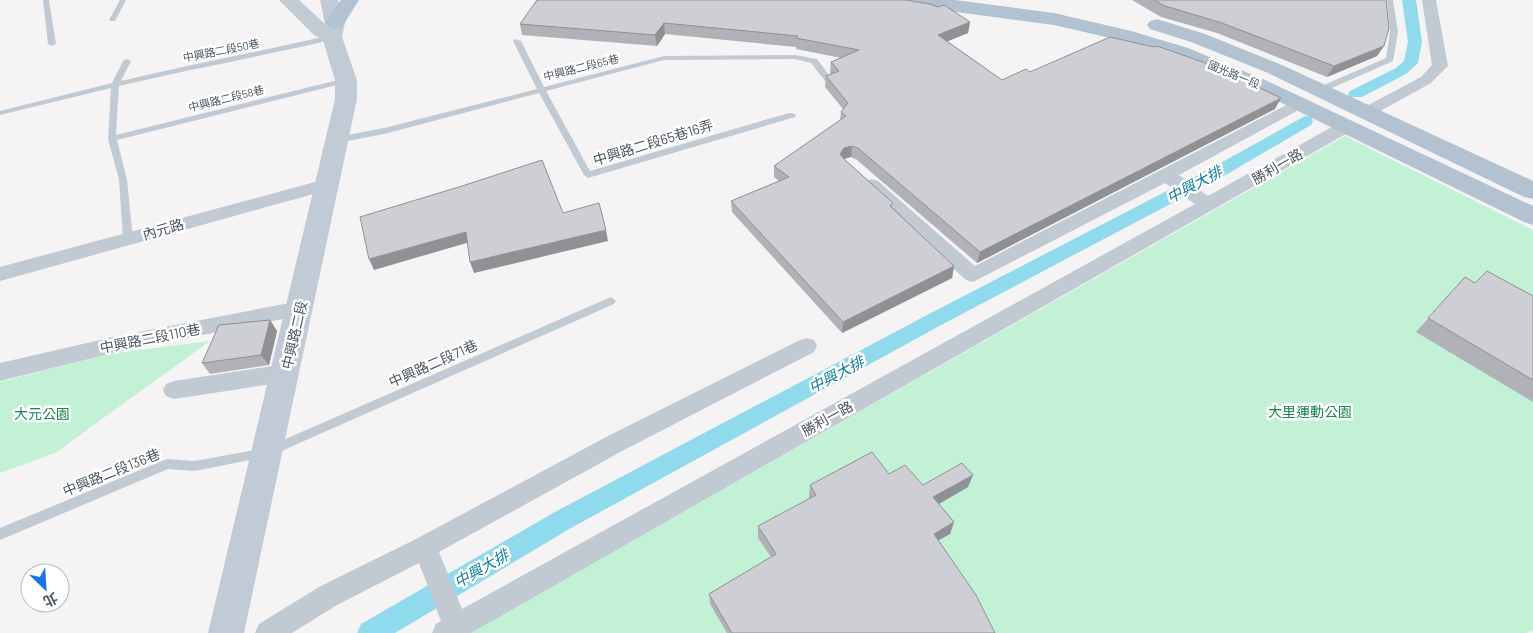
<svg xmlns="http://www.w3.org/2000/svg" width="1533" height="633" font-family="Barlow,'Noto Sans TC',sans-serif">
  <style>
    .green { fill: #c3f1d5 }
    .lines { fill: none; stroke-linecap: round; stroke-linejoin: round }
    .canal { fill: #90daee; fill-rule: evenodd }
    .lane { fill: #c1cad2; fill-rule: evenodd }
    .street { fill: #c1cad2; fill-rule: evenodd }
    .secondary { fill: #c1cbd6; fill-rule: evenodd }
    .primary { fill: #b3c2d1; fill-rule: evenodd }
    .wall { fill: #b0b2b7 }
    .shaded-wall { fill: #909195 }
    .building { fill: #cdcfd5; stroke: #909195 }
    .labels { text-anchor: middle; dominant-baseline: central; stroke-width: 5; stroke-linejoin: round; paint-order: stroke }
    .far-street-label { font-size: 11px; fill: #4a5661; stroke: #fff }
    .street-label { font-size: 14px; fill: #4a5661; stroke: #fff }
    .park-label { font-size: 14px; fill: #17864f; stroke: #fff }
    .water-label { font-size: 15px; font-style: italic; fill: #0c7c9b; stroke: #fff }
  </style>
  <rect width="100%" height="100%" fill="#f5f3f3"/>
  <!-- green -->
  <path class="green" d="M1345,136L1533,230V630L1526,633H470Z
    M210,341L55,453L0,473V382L108,354Z"/>
  <g class="lines">
    <!-- canal -->
    <path class="canal" d="M1402,0H1416L1422,42L1418,63L1406,74L1362,97H1350L1348,94L1350,91L1396,68L1404,61L1408,42Z
      M1305,116L1311,117L1313,121L1311,125L1229,173L943,324L571,528L395,633H357L361,624L555,512L929,314L1217,165Z"/>
    <!-- lane -->
    <path class="lane" d="M43,0H49L56,44L52,46L48,44Z
      M120,0H126L115,21H111L109,20Z
      M1387,0H1393L1398,32L1393,61L1323,92H1317V88L1386,58L1390,32Z
      M332,35L336,37L335,39C263,56 190,69 119,86L116,135L346,78L350,80L349,82L117,140L127,180L133,239L128,242L123,239L119,180L108,139L111,88L0,115V111L112,83L123,61L127,59L131,61L121,81C191,64 262,51 332,35Z
      M514,39L521,41L544,87L664,56L795,55L817,59L832,79L828,81H825L811,63L795,59L664,60L546,91L590,171L789,113H792L796,115L795,117L588,178L584,175L539,93L384,134L337,143L333,140L337,137L384,128L537,89L513,41Z
      M611,297L616,301L614,304L270,456L195,471L168,469L0,540V528L164,460L168,459L195,461L265,448Z"/>
    <!-- street -->
    <path class="street" d="M1422,0H1436L1448,66L1431,83L1373,115H1361L1359,112L1361,109L1421,77L1432,65Z
      M1298,99L1304,101L1306,104L1304,107L1179,175L1208,196L1339,123H1351L1353,127L1351,131L471,633H432L436,624L441,621L419,563L337,605L292,633H255L259,624L319,587L416,539L608,436L800,340L807,338L814,340L817,346L814,352L624,450L439,552L462,609L1195,204L1165,183L973,282L966,280L866,189L863,185L866,181L872,179L878,181L975,266Z
      M326,179L332,181L335,185L332,189L0,281V267Z
      M300,301L307,304L310,309L307,314L113,353L0,381V363L113,337Z
      M286,364L293,367L297,373L293,379L286,382L174,399L166,396L163,390L166,384L174,381Z"/>
    <!-- secondary -->
    <path class="secondary" d="M279,0H299L325,24L320,0H338L345,23L342,37L357,80V99L244,633H208L335,99V80L323,40L314,35Z"/>
    <!-- primary -->
    <path class="primary" d="M341,0H359L342,27L335,29L328,27L325,23Z
      M903,0H955L1054,13L1131,31L1188,48L1265,80L1533,206V225L1524,222L1251,88L1174,56L1119,40L1054,25L912,6L905,4Z
      M1157,19L1205,34L1282,65L1533,181V199L1524,197L1268,73L1191,42L1150,29L1147,25L1150,21Z"/>
  </g>
  <!-- wall -->
  <path class="wall" d="M537,0L970,22L968,33L947,41L1002,80L1030,72L1275,109L977,263L857,160L851,157L844,159L893,203L892,207L954,266L952,278L842,333L732,212L731,201L779,181L774,177V166L840,120L841,112L843,109L825,87L826,76L831,74L830,73L831,62L841,58L796,49V47L665,34L657,46L522,35L520,24Z
    M1132,0H1386L1384,46L1377,56L1327,77L1217,33L1161,17Z
    M1465,277L1475,283L1533,296V402L1416,332Z
    M270,320L277,331L269,365L210,374L202,363Z
    M889,474L923,485L968,487L939,504L954,522L950,534L938,540L995,633H727L710,604L709,594L771,557L758,538V526L810,499L809,497L810,485Z"/>
  <!-- shaded-wall -->
  <path class="shaded-wall" d="M970,22L968,33L936,46L938,35Z
    M664,23L665,34L657,46L655,35Z
    M1384,46L1377,56L1327,77L1334,66Z
    M1281,98L1275,109L977,263L980,252Z
    M852,146L851,157L843,159L840,154L844,148Z
    M606,230L608,241L474,273L470,262Z
    M466,232L470,242L374,270L369,259Z
    M954,266L952,278L842,333L843,322Z
    M270,320L277,331L269,365L261,355Z
    M973,475L968,487L930,509L933,497Z
    M954,522L950,534L930,545L934,534Z"/>
  <!-- building -->
  <path class="building" d="M537,0H906L930,4L938,7L944,5L970,22L938,35L1002,80L1026,69L1030,72L1110,37L1154,47L1157,46L1214,66L1281,98L980,252L858,148L852,146L844,148L840,154L844,159L893,203L890,206L954,266L843,322L731,201L789,177L774,166L846,116L841,112L848,103L826,76L839,71L831,62L859,50L796,38L798,36L664,23L655,35L520,24Z
    M1154,0H1386L1389,28L1384,46L1334,66L1222,23L1165,6Z
    M542,160L563,213L599,203L606,230L470,262L466,232L369,259L360,217L462,186Z
    M1487,271L1533,296V380L1428,318L1465,277L1475,283Z
    M270,320L261,355L202,363L219,325Z
    M872,452L889,474L905,465L923,485L962,463L973,475L933,497L954,522L934,534L976,595L995,633H732L709,594L776,554L758,526L816,495L810,485Z"/>
  <g class="labels">
    <!-- far-street labels -->
    <g class="far-street-label">
      <text transform="translate(221 50) rotate(-11)">中興路二段50巷</text>
      <text transform="translate(581 67) rotate(-14)">中興路二段65巷</text>
      <text transform="translate(1234 74) rotate(23)">國光路一段</text>
      <text transform="translate(226 98) rotate(-14)">中興路二段58巷</text>
    </g>
    <!-- street labels -->
    <g class="street-label">
      <text transform="translate(653 142) rotate(-17)">中興路二段65巷16弄</text>
      <text transform="translate(1277 166) rotate(-30)">勝利一路</text>
      <text transform="translate(163 229) rotate(-16)">內元路</text>
      <text transform="translate(294 335) rotate(-77)">中興路二段</text>
      <text transform="translate(150 338) rotate(-11)">中興路二段110巷</text>
      <text transform="translate(433 363) rotate(-24)">中興路二段71巷</text>
      <text transform="translate(827 418) rotate(-29)">勝利一路</text>
      <text transform="translate(111 472) rotate(-22)">中興路二段136巷</text>
    </g>
    <!-- park labels -->
    <g class="park-label">
      <text x="1310" y="411">大里運動公園</text>
      <text x="42" y="413">大元公園</text>
    </g>
    <!-- water labels -->
    <g class="water-label">
      <text transform="translate(1194 184) rotate(-28)">中興大排</text>
      <text transform="translate(836 374) rotate(-28)">中興大排</text>
      <text transform="translate(481 568) rotate(-30)">中興大排</text>
    </g>
  </g>
  <!-- north arrow -->
  <g transform="translate(45 588) rotate(155)"><circle r="24" fill="#ffffff" stroke="#b7bbc0"/>
  <path d="M0-4L9 19L0 12L-9 19Z" fill="#1a73e8"/>
  <text y="-8" font-size="14" font-weight="bold" text-anchor="middle" fill="#4a5661">北</text>
  </g>
</svg>
